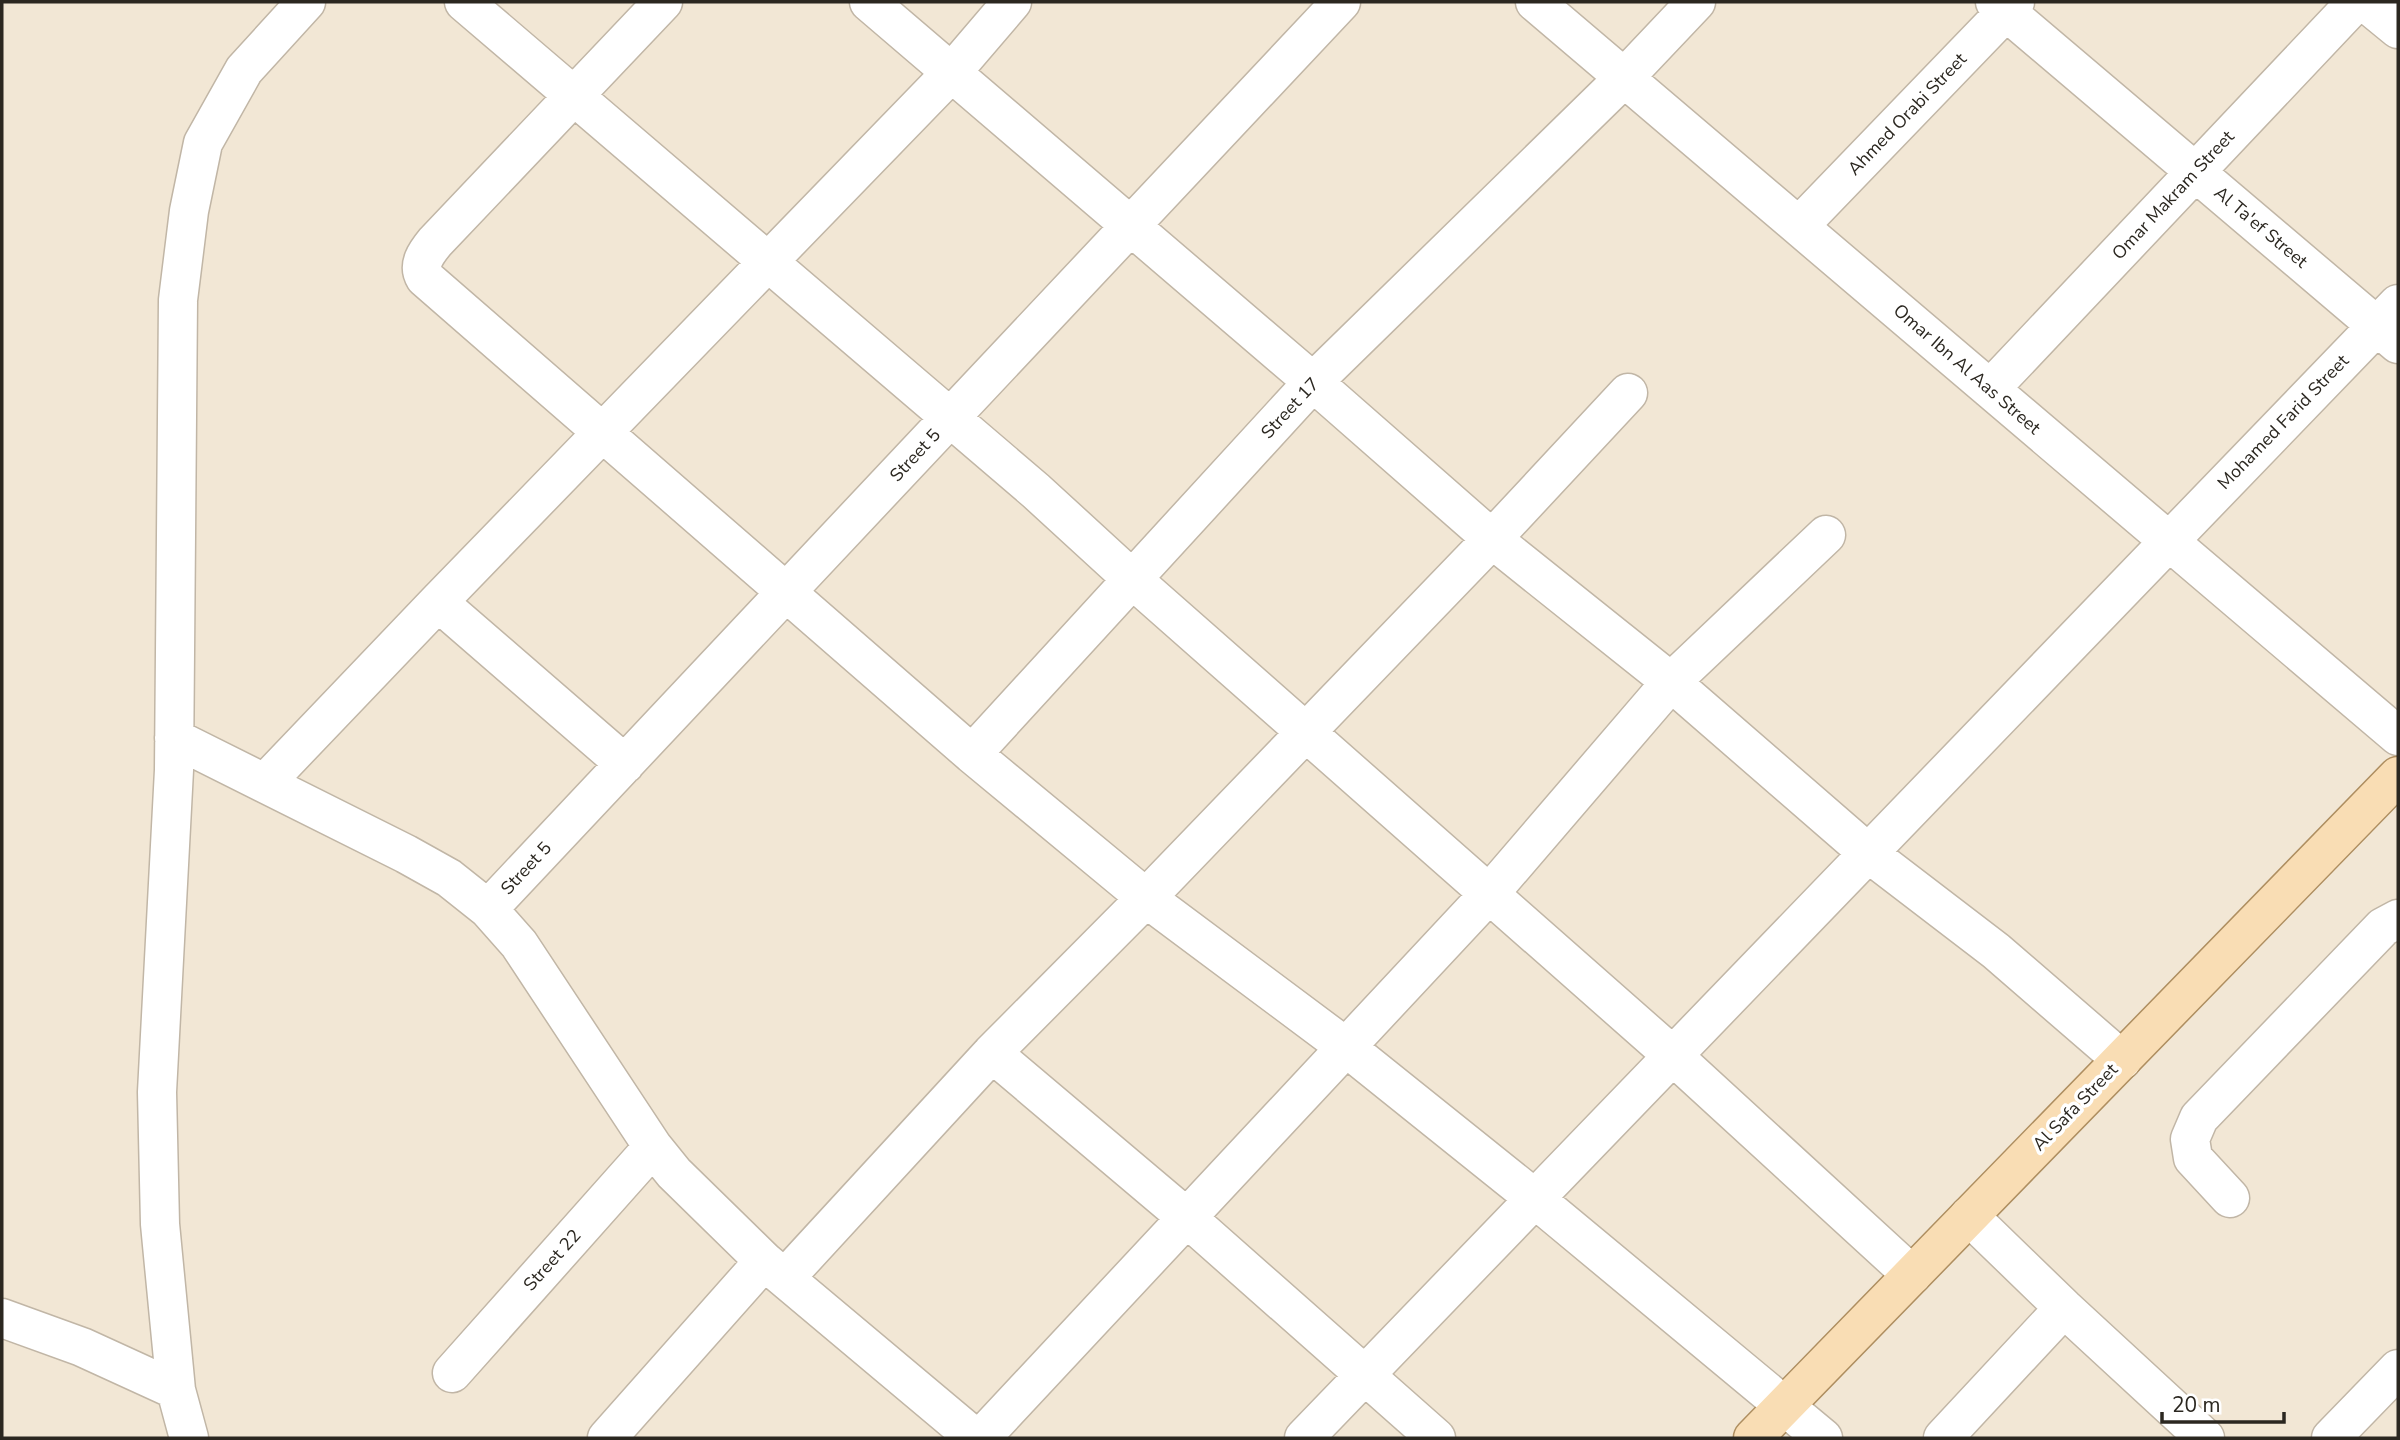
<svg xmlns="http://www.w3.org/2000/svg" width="2400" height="1440" font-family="'Nunito Sans',sans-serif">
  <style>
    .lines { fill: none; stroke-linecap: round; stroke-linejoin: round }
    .minor-casing { stroke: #c1b6a6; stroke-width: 41 }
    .major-casing { stroke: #ae8e60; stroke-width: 41 }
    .minor { stroke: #fff; stroke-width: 38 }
    .major { stroke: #f9ddb4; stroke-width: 38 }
    .labels { text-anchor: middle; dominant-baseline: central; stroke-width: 7; stroke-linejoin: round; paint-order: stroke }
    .street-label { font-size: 18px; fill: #2b2720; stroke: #fff }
  </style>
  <rect width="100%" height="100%" fill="#f2e7d5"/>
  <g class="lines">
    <!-- minor casing -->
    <g class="minor-casing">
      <path id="minor" d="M464,2L1036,491L1132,579L1672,1055L1912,1275
        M663,2L435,242C426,253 417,265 425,278L972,754L1146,898L1347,1048L1534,1198L1823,1438
        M869,2L1313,382L1492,539L1671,682L1868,853L1996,951L2122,1060
        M1535,2L2398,736
        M1995,2L2398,344
        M2365,2L2398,29
        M1799,226L2015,2
        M1990,389L2356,2
        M438,602L625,764
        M174,738L406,854L449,878L488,909L519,944L653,1147L674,1173L764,1261L975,1438
        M972,754L1313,382L1624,78L1696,2
        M265,783L438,602L953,71L1012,2
        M488,909L1341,2
        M992,1053L1186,1217L1436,1438
        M2230,1198L2193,1158L2190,1139L2199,1118L2383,927L2398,919
        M1969,1216L2064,1308L2205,1438
        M785,1278L992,1053L1146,898L1492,539L1628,393
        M2,1318L82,1347L176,1390
        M452,1373L653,1147
        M189,1438L176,1390L160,1224L157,1092L174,770L178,300L189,211L203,143L244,70L306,2
        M607,1438L764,1261
        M981,1438L1489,894L1671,682L1826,535
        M1304,1438L2398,304
        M1943,1438L2064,1308
        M2331,1438L2398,1369"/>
    </g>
    <!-- major casing -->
    <g class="major-casing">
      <path id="major" d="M1753,1438L2398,776"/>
    </g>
    <!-- minor -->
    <use href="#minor" class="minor"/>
    <!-- major -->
    <use href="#major" class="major"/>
  </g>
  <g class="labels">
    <!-- street labels -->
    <g class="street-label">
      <text transform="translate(1907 114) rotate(-46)">Ahmed Orabi Street</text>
      <text transform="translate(2173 195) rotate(-47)">Omar Makram Street</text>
      <text transform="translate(2261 227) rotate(40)">Al Ta'ef Street</text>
      <text transform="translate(1967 369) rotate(41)">Omar Ibn Al Aas Street</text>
      <text transform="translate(1290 408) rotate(-47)">Street 17</text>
      <text transform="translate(2283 422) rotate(-46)">Mohamed Farid Street</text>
      <text transform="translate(915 455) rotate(-47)">Street 5</text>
      <text transform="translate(526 868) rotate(-47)">Street 5</text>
      <text transform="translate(2075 1107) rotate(-46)">Al Safa Street</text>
      <text transform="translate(552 1260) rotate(-48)">Street 22</text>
    </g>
  </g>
  <!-- border -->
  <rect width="2400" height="1440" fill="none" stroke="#2b2720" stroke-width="7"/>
  <!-- scale -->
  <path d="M2162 1412v10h122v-10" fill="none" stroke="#2b2720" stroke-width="3.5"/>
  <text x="2172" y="1412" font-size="21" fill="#2b2720" stroke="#ffffff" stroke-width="5" paint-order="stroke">20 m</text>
</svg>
